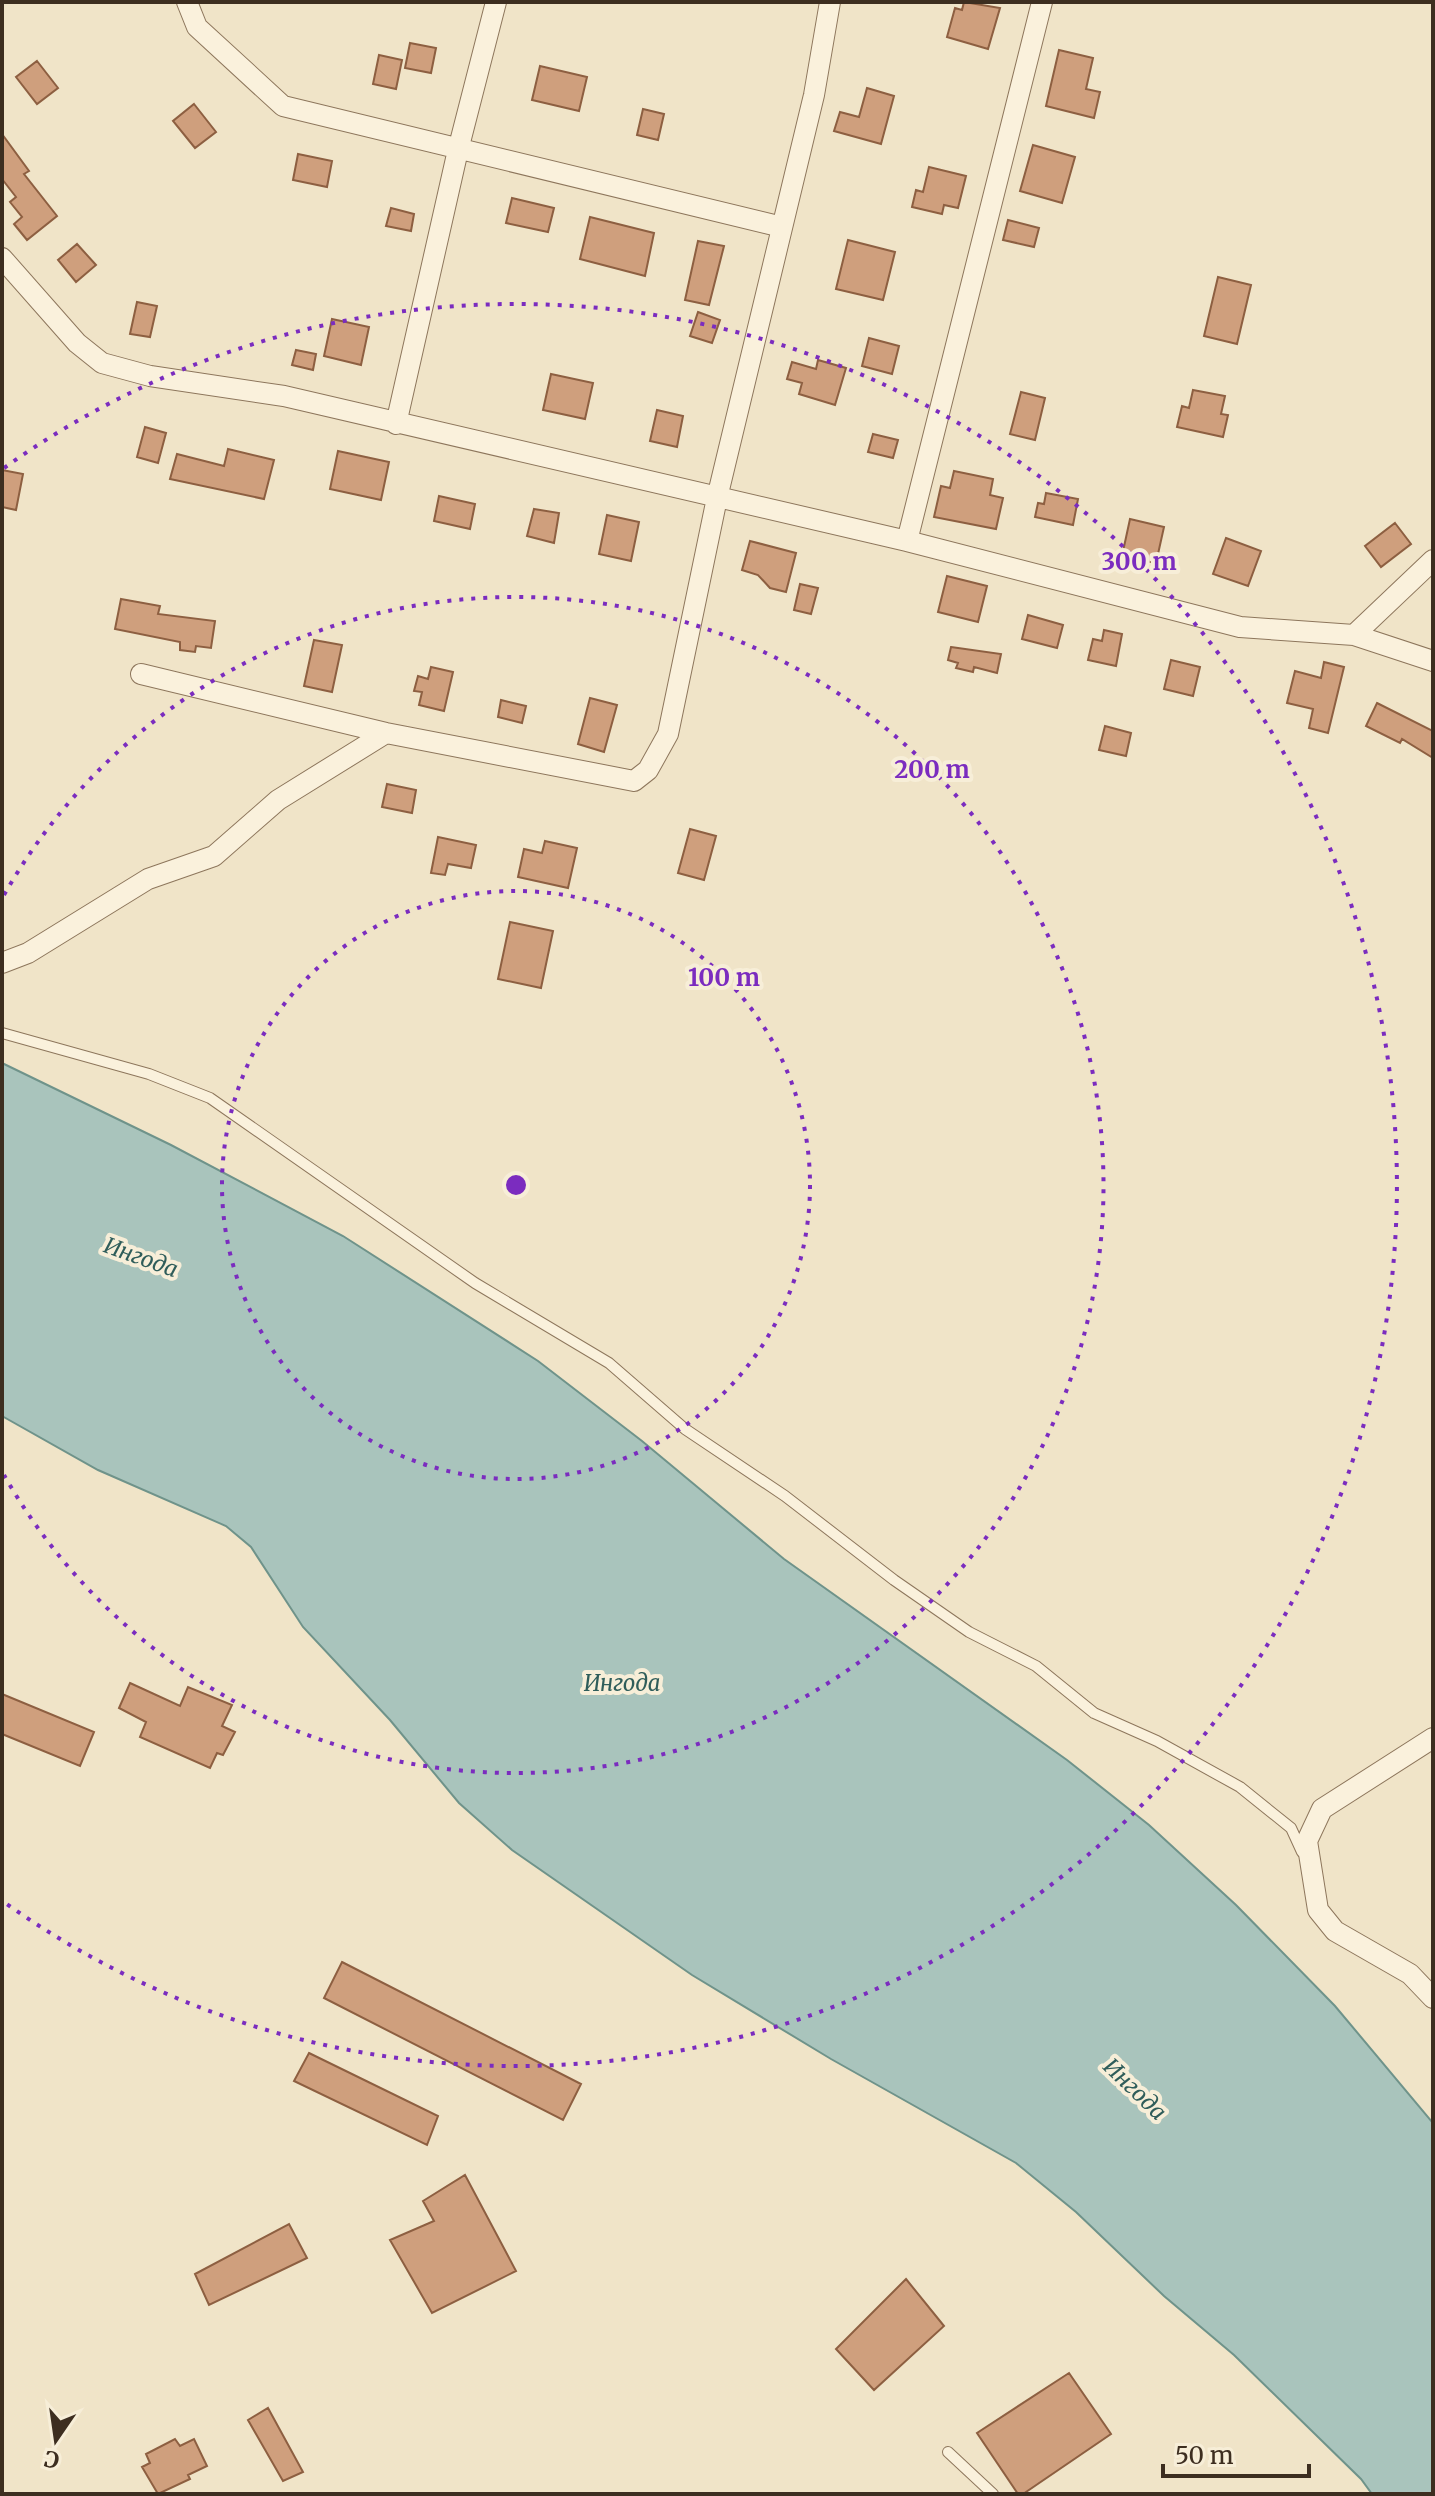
<svg xmlns="http://www.w3.org/2000/svg" width="1435" height="2496" font-family="Merriweather,serif">
  <style>
    .water { fill: #a9c4bc; stroke: #6f938a; stroke-width: 2 }
    .building { fill: #cf9f7d; stroke: #8d5f41; stroke-width: 2 }
    .lines { fill: none; stroke-linecap: round; stroke-linejoin: round }
    .service-casing { stroke: #8d765c; stroke-width: 12 }
    .minor-casing { stroke: #8d765c; stroke-width: 22 }
    .service { stroke: #faf1dc; stroke-width: 10 }
    .minor { stroke: #faf1dc; stroke-width: 20 }
    .ring { fill: none; stroke: #7b2cbf; stroke-width: 4; stroke-dasharray: 4 8 }
    .labels { text-anchor: middle; dominant-baseline: central; stroke-width: 8; stroke-linejoin: round; paint-order: stroke }
    .water-label { font-size: 22px; font-style: italic; fill: #2f5d5a; stroke: #f7eed8 }
    .centre { fill: #7b2cbf; stroke: #f7eed8; stroke-width: 4 }
    .ring-label { font-size: 24px; text-anchor: middle; font-weight: bold; fill: #7b2cbf; stroke: #f7eed8; stroke-width: 8; stroke-linejoin: round; paint-order: stroke }
  </style>
  <rect width="100%" height="100%" fill="#f0e4c8"/>
  <!-- water -->
  <path class="water" d="M2,1063L171,1145L343,1236L538,1361L642,1441L784,1559L1067,1760L1149,1825L1236,1905L1335,2006L1433,2123V2494H1372L1361,2479L1234,2355L1164,2296L1076,2212L1016,2163L831,2059L692,1975L512,1850L459,1803L390,1720L303,1627L251,1547L226,1526L98,1470L2,1416Z"/>
  <!-- building -->
  <path class="building" d="M964,2L1000,8L988,49L947,37L955,8L962,10Z
    M410,43L436,48L431,73L405,68Z
    M1059,50L1093,58L1086,89L1100,92L1094,118L1046,106Z
    M379,55L402,60L396,89L373,84Z
    M37,61L58,88L37,104L16,77Z
    M540,66L587,77L579,111L532,100Z
    M867,88L894,96L881,144L834,131L840,112L859,117Z
    M194,104L216,132L195,148L173,121Z
    M643,109L664,114L658,140L637,135Z
    M2,134L29,171L24,174L57,216L27,240L14,224L22,217L10,202L16,197L2,179Z
    M1033,145L1075,157L1062,203L1020,191Z
    M298,154L332,161L327,187L293,180Z
    M929,167L966,176L958,208L944,205L942,214L912,207L916,190L923,192Z
    M512,198L554,208L548,232L506,223Z
    M391,208L414,214L411,231L386,226Z
    M590,217L654,233L645,276L580,259Z
    M1008,220L1039,228L1034,247L1003,240Z
    M848,240L895,252L883,300L836,289Z
    M698,241L724,246L709,305L685,300Z
    M77,244L96,265L76,282L58,260Z
    M1218,277L1251,285L1237,344L1204,336Z
    M137,302L157,306L150,337L130,334Z
    M698,312L720,320L712,343L690,336Z
    M332,319L369,327L361,365L324,356Z
    M869,338L899,346L892,374L862,366Z
    M296,350L316,354L313,370L292,365Z
    M818,360L846,368L835,405L799,394L802,383L787,379L792,362L816,369Z
    M551,374L593,383L585,419L543,410Z
    M1193,390L1225,396L1221,414L1228,415L1223,437L1177,427L1182,406L1189,408Z
    M1021,392L1045,398L1035,440L1010,434Z
    M657,410L683,416L677,447L650,441Z
    M145,427L166,433L158,463L137,457Z
    M873,434L898,440L893,458L868,452Z
    M228,449L274,460L264,499L170,479L177,454L224,466Z
    M338,451L389,462L381,500L330,489Z
    M2,470L23,474L16,510L2,507Z
    M954,471L993,479L990,495L1003,498L996,529L934,517L941,486L950,488Z
    M1046,493L1078,499L1073,525L1035,517L1038,503L1044,504Z
    M439,496L475,504L470,529L434,521Z
    M534,509L559,513L554,543L527,536Z
    M607,515L639,522L631,561L599,554Z
    M1130,519L1164,527L1156,563L1122,556Z
    M1395,523L1411,544L1381,567L1365,546Z
    M1226,538L1261,551L1248,586L1213,574Z
    M750,541L796,553L786,592L770,588L758,575L742,570Z
    M947,576L987,586L978,622L938,612Z
    M800,584L818,588L811,614L794,610Z
    M121,599L160,606L158,614L215,621L211,648L196,646L195,652L180,650V642L115,629Z
    M1028,615L1063,625L1057,648L1022,639Z
    M1104,630L1122,634L1116,666L1088,660L1093,639L1102,641Z
    M314,640L342,645L332,692L304,686Z
    M951,647L1001,654L997,673L974,667L973,672L956,668L958,663L948,660Z
    M1171,660L1200,667L1193,696L1164,689Z
    M1324,662L1344,667L1328,733L1309,728L1313,709L1287,703L1295,671L1321,678Z
    M431,667L453,672L444,711L419,705L422,692L414,691L418,676L428,679Z
    M590,698L617,705L604,752L578,744Z
    M501,700L526,706L522,723L498,717Z
    M1377,703L1433,731V758L1402,739L1400,743L1366,726Z
    M1105,726L1131,733L1126,756L1099,750Z
    M387,784L416,790L412,813L382,807Z
    M690,829L716,836L704,880L678,873Z
    M438,837L476,845L471,868L448,864L445,875L431,873Z
    M545,841L577,848L568,888L518,877L524,849L542,853Z
    M510,922L553,931L541,988L498,979Z
    M130,1683L180,1706L188,1687L232,1705L222,1726L235,1732L223,1755L217,1753L210,1768L140,1737L146,1722L119,1708Z
    M2,1694L94,1732L80,1766L2,1734Z
    M342,1962L581,2084L563,2120L324,1998Z
    M309,2053L438,2116L427,2145L294,2081Z
    M465,2175L516,2271L432,2313L390,2240L434,2221L423,2201Z
    M289,2224L307,2258L209,2305L195,2274Z
    M906,2279L944,2326L874,2390L836,2349Z
    M1069,2373L1111,2434L1023,2494H1018L977,2433Z
    M268,2408L303,2472L283,2481L248,2420Z
    M175,2439L180,2446L194,2439L207,2466L188,2475L190,2479L158,2494L142,2467L150,2463L146,2454Z"/>
  <g class="lines">
    <!-- service casing -->
    <g class="service-casing">
      <path id="service" d="M2,1033L149,1074L210,1098L475,1283L609,1363L685,1429L785,1496L894,1580L969,1632L1036,1666L1094,1713L1157,1741L1240,1787L1291,1828L1302,1852
        M948,2452L993,2494"/>
    </g>
    <!-- minor casing -->
    <g class="minor-casing">
      <path id="minor" d="M187,2L197,27L283,106L782,227
        M2,258L77,343L102,363L150,376L284,396L907,541L1240,627L1354,635L1433,661
        M396,424L458,150L496,2
        M907,541L1042,2
        M1354,635L1433,560
        M141,674L386,733L634,781L648,770L668,734L717,498L814,95L830,2
        M2,963L28,953L148,879L214,856L278,800L386,733
        M1433,1738L1322,1809L1307,1841L1318,1910L1335,1931L1410,1974L1433,1998"/>
    </g>
    <!-- service -->
    <use href="#service" class="service"/>
    <!-- minor -->
    <use href="#minor" class="minor"/>
  </g>
  <!-- distance rings -->
  <g class="ring">
    <circle cx="516" cy="1185" r="294"/>
    <path d="M4 895A588 588 0 1 1 4 1475"/>
    <path d="M4 468A881 881 0 1 1 4 1902"/>
  </g>
  <g class="labels">
    <!-- water labels -->
    <g class="water-label">
      <text transform="translate(141 1257) rotate(20)">Ингода</text>
      <text x="622" y="1683">Ингода</text>
      <text transform="translate(1135 2089) rotate(44)">Ингода</text>
    </g>
  </g>
  <circle cx="516" cy="1185" r="12" class="centre"/>
  <g class="ring-label">
    <text x="1139" y="570">300 m</text>
    <text x="932" y="778">200 m</text>
    <text x="724" y="986">100 m</text>
  </g>
  <!-- border -->
  <rect width="1435" height="2496" fill="none" stroke="#3d2e20" stroke-width="8"/>
  <!-- north arrow -->
  <g transform="translate(56 2440) rotate(193)" stroke="#f7eed8" stroke-width="6" paint-order="stroke">
  <path d="M0-6L14 30L0 20L-14 30Z" fill="#3d2e20"/>
  <text y="-12" font-size="22" font-weight="bold" text-anchor="middle" fill="#3d2e20">С</text>
  </g>
  <!-- scale -->
  <path d="M1163 2464v12h146v-12" fill="none" stroke="#3d2e20" stroke-width="4"/>
  <text x="1175" y="2464" font-size="24" fill="#3d2e20" stroke="#f7eed8" stroke-width="6" paint-order="stroke">50 m</text>
</svg>
